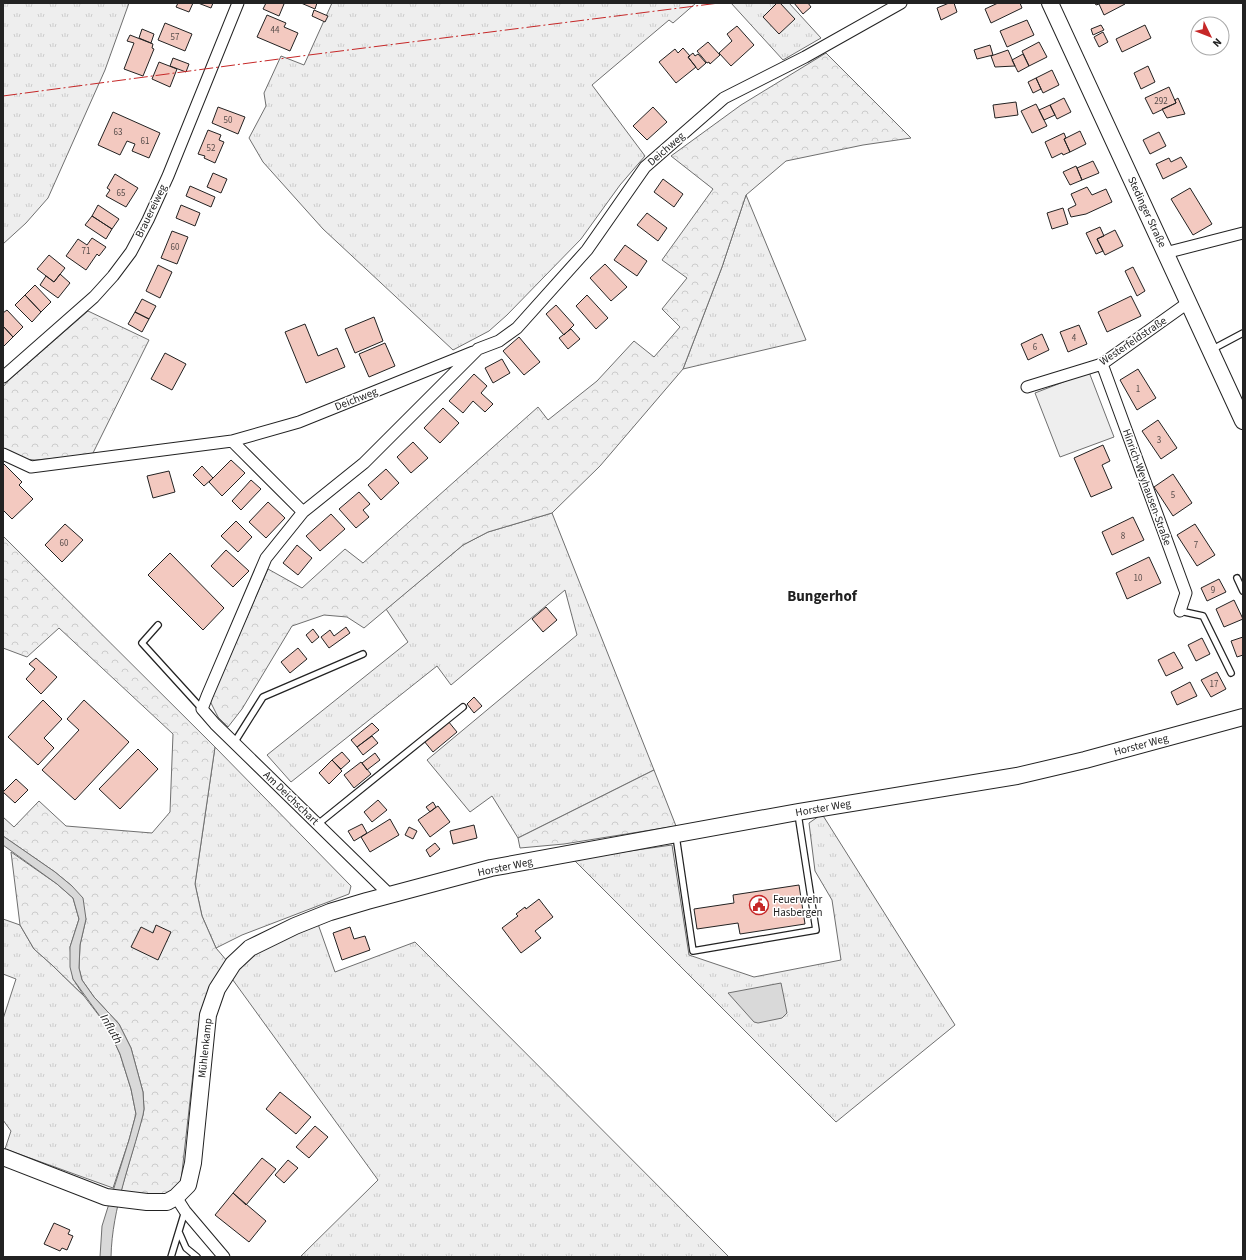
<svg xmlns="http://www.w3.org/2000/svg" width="1246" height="1260" font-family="'Source Sans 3',sans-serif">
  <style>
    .grass { fill: url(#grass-tufts); stroke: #6f6f6f }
    .forest { fill: url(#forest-crowns); stroke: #6f6f6f }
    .park { fill: #eee; stroke: #6f6f6f }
    .water { fill: #d9d9d9; stroke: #6f6f6f }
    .building { fill: #f3c9c0; stroke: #222 }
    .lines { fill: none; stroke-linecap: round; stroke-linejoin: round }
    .lane-casing { stroke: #222; stroke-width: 8 }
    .street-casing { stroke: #222; stroke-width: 13 }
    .secondary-casing { stroke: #222; stroke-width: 18 }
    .lane { stroke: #fff; stroke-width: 5.5 }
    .street { stroke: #fff; stroke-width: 11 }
    .secondary { stroke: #fff; stroke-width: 16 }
    .power { stroke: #c62828; stroke-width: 1; stroke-dasharray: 14 3 2 3; stroke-linecap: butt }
    .labels { text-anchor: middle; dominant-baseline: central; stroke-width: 3; stroke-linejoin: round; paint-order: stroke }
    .number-label { font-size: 9px; fill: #564c4a }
    .street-label { font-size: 11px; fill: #222; stroke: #fff }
    .poi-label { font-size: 11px; fill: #222; stroke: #fff; text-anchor: start }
    .water-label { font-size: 12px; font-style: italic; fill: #222; stroke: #fff }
    .district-label { font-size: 15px; font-weight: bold; fill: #222; stroke: #fff }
  </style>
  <defs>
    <pattern id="grass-tufts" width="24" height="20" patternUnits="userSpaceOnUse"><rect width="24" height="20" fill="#eee"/><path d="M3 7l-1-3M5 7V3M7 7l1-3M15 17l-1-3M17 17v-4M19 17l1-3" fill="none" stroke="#ccc"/></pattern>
    <pattern id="forest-crowns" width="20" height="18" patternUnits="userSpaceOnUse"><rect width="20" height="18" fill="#eee"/><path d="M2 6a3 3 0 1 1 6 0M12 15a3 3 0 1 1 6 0" fill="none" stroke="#ccc"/></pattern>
  </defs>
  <rect width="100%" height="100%" fill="#fff"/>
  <!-- grass -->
  <path class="grass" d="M3,3H129L105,70L48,198L26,223L3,244Z
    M332,3H696L673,23L669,20L592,85L645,156L620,185L581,239L507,315L489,331L453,350L323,229L263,162L249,138L266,106L264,93L281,56L304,65Z
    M731,3H789L821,38L783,60Z
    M746,195L806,340L683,369L722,267Z
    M552,513L654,770L518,838L492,796L470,812L427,760L577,635L565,590L451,685L437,666L291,782L267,755L408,642L386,609L463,545L488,532Z
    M215,747L351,886L349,894L242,935L216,948L202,916L195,884Z
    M822,814L955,1025L836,1122L573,859L672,845L689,955L754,977L841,960L832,900L815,871L809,823Z
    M3,919L20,925L34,949L52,965L84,996L107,1026L120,1054L131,1089L136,1114L129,1140L113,1188L5,1149L11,1131L3,1120V1019L16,979L3,974Z
    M318,924L335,972L415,942L729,1257H300L378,1180L230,976L266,944Z"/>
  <!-- forest -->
  <path class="forest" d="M826,53L911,138L863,145L786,161L746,195L722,267L683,369L600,466L552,513L488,532L463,545L364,628L347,617L324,615L292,626L242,709L228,727L218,717L210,701L268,569L302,588L345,549L363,563L538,407L548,420L597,381L634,341L654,357L680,327L662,309L687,278L662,260L713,189L671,156L741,105Z
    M88,311L149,340L92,455L35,460L24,459L3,449V387L9,380Z
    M3,536L215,747L195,884L202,916L216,948L227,961L205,1002L198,1029L181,1181L174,1191L161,1197L121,1191L143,1115L144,1109L143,1092L131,1048L119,1024L94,997L82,980L79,968L80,945L86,919L72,886L55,872L3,836V817L14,827L39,801L66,826L152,833L170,812L173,734L59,628L27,657L3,648Z
    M654,770L676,826L564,844L520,848L518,838Z
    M11,852L57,884L73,898L79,919L70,947L73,979L84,996L52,965L34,949L20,925Z"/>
  <!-- park -->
  <path class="park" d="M1089,372L1114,437L1060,457L1035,393Z"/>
  <!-- water -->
  <path class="water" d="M3,836L55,872L72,886L83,898L86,919L80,945L79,968L82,980L94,997L119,1024L131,1048L143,1092L144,1109L143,1115C131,1162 112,1208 111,1257H100L102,1226L129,1140L136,1114L131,1089L120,1054L107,1026L73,979L70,967V947L79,919L73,898L57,884L3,845Z
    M781,983L787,1013L782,1018L758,1023L754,1022L728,993Z"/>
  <!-- building -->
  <path class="building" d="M178,3H193L189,12L176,7Z
    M198,3H213L211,8Z
    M266,3H282L284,4L279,16L263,9Z
    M301,3H317L315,9Z
    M777,3H780L795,19L779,34L763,17Z
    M794,3H808L811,7L803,14Z
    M949,3H954L957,12L941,20L937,8Z
    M998,3H1020L1022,8L991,23L985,9Z
    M1095,3H1124L1125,4L1104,15L1099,4L1096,5Z
    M314,10L328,16L325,22L312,16Z
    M267,15L286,23L284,27L298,33L290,51L257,37Z
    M1027,20L1034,35L1007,47L1000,31Z
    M165,23L192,34L185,51L158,40Z
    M1101,25L1104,30L1093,35L1091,29Z
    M1145,25L1151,38L1122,52L1116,39Z
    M737,26L754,45L731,66L719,53L732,41L727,34Z
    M142,29L154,34L151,43L139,38Z
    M1103,32L1108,42L1099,47L1094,37Z
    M130,35L153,44L152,48L154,49L143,76L124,69L134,43L127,41Z
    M708,42L720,55L710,64L709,62L707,63L697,51Z
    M1039,42L1047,57L1029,66L1022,51Z
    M990,45L993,55L977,59L974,50Z
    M683,48L690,56L688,57L696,67L676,83L659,62L675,49L678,53Z
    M1008,50L1015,66L995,67L991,56Z
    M693,53L695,56L698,54L706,63L698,70L688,57Z
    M1023,54L1029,66L1018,72L1012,60Z
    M173,58L189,64L186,72L170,66Z
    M159,62L177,69L170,87L152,79Z
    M1148,66L1155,82L1141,89L1134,73Z
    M1052,70L1059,85L1043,93L1036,78Z
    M1036,78L1041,89L1033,93L1028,82Z
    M1169,87L1176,103L1153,114L1145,98Z
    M1064,98L1071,112L1057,119L1050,105Z
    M1178,98L1185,114L1167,118L1162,109L1176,103L1175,100Z
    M1016,102L1018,115L995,118L993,105Z
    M1036,104L1047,126L1032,133L1021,111Z
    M1050,105L1055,115L1044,120L1039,110Z
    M218,107L245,117L238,134L212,123Z
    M653,107L667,122L647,140L633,126Z
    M113,112L160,133L149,158L132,151L135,144L127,141L120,155L98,145Z
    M208,130L221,135L219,140L224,142L215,163L204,158L205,156L198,154Z
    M1080,131L1086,144L1070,152L1064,139Z
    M1159,132L1166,146L1150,154L1143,140Z
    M1064,133L1066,138L1064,139L1070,152L1063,155L1062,153L1052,158L1045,142Z
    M1181,157L1187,167L1163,179L1156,164L1169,158L1171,162Z
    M1093,161L1099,173L1082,180L1077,168Z
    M1076,166L1082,180L1070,185L1063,172Z
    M213,173L227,179L221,193L207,187Z
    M115,174L138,188L126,207L106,196L110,190L107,188Z
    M663,179L683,194L674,207L654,192Z
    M190,186L215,197L211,207L186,196Z
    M1087,187L1092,195L1106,189L1112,202L1086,214L1071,217L1068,209L1076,205L1071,194Z
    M1190,188L1212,224L1193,235L1171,199Z
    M98,205L119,219L112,229L92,216Z
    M181,205L200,213L195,226L176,218Z
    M1063,208L1068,224L1052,229L1047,213Z
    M647,213L667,228L658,241L637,225Z
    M92,216L112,229L106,239L85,225Z
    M1100,227L1104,236L1097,239L1103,251L1096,254L1086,233Z
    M1115,230L1123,246L1105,255L1097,239Z
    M172,231L188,237L177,264L161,258Z
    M92,238L106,247L99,256L97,254L86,270L66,256L78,239L87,245Z
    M625,245L647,261L637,276L614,260Z
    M49,255L65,268L54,282L37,269Z
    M605,264L627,287L611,301L590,278Z
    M158,265L172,272L160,298L146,291Z
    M1133,267L1145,291L1137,296L1125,271Z
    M60,274L70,283L58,298L40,285L46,276L54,282Z
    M35,285L51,302L41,312L25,295Z
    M25,295L41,312L32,322L15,305Z
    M587,295L608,318L596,329L576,306Z
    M1131,296L1141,316L1107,332L1098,312Z
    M142,299L156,306L149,319L135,312Z
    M556,305L574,325L564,335L546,314Z
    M7,310L23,327L13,337L3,326V313Z
    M135,312L149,319L142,332L128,324Z
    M374,317L383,341L355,353L345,329Z
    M305,324L318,356L337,348L345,367L306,383L285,332Z
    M1079,325L1087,344L1068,352L1060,332Z
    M3,326L13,337L3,347Z
    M571,329L580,339L568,349L559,338Z
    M1042,334L1049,350L1028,360L1021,344Z
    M519,337L540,362L524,375L503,351Z
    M385,343L395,366L369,377L359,354Z
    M165,353L186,364L172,390L151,379Z
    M502,359L510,373L493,383L485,368Z
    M1138,369L1156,398L1137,410L1120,380Z
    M474,374L487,386L481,393L493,404L485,412L473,401L463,413L449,401Z
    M443,408L459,423L440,443L424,428Z
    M1158,420L1177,448L1161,459L1142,431Z
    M413,442L428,458L411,473L397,457Z
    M1103,445L1110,461L1102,465L1112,488L1091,497L1074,458Z
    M231,460L245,473L222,496L209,482Z
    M3,463L22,482L19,485L33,499L12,519L3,510Z
    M202,466L213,478L204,486L193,475Z
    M386,469L399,483L381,500L368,485Z
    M169,471L175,492L153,498L147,476Z
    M1173,474L1192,503L1173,516L1154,487Z
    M251,480L261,489L241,510L232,501Z
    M359,492L370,504L363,510L369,517L356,528L339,509Z
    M268,502L285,518L266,538L249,522Z
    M331,514L345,529L320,551L306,536Z
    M1133,517L1144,540L1112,555L1102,532Z
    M236,521L252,537L238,552L221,536Z
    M65,524L83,540L62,562L45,545Z
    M1195,524L1215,555L1197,566L1177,535Z
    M297,545L312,558L298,575L283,563Z
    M226,550L249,571L233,587L211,566Z
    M170,553L224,608L203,630L148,575Z
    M1149,557L1161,583L1127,599L1116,573Z
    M1219,579L1226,592L1207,601L1201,588Z
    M1234,600L1243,619L1224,627L1216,609Z
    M546,607L557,620L543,632L532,619Z
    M346,627L350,633L329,648L321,637L330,630L334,636Z
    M313,629L319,637L312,643L306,635Z
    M1243,637V655L1237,657L1231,641Z
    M1202,638L1210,654L1196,661L1188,645Z
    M298,648L307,659L290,673L281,662Z
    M1174,652L1183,668L1166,676L1158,660Z
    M36,658L57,677L41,694L26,679L35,669L29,664Z
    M1217,672L1226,689L1211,697L1201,680Z
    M1190,682L1197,696L1177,705L1171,692Z
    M474,697L482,706L474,713L467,704Z
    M43,700L62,719L44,738L54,748L38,765L8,737Z
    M84,700L129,742L75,800L42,770L79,730L67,719Z
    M448,721L457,732L433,752L424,741Z
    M372,723L379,730L357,747L351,740Z
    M372,736L378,743L363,755L357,747Z
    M138,749L158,769L120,809L99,789Z
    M342,752L350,761L341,769L332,760Z
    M375,753L380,760L367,770L362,763Z
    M332,760L342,771L329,784L319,773Z
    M361,762L371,774L354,788L344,775Z
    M16,779L28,790L15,803L3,792Z
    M378,800L387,810L372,822L364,812Z
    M433,802L436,807L430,812L426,807Z
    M438,806L450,822L430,837L418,820Z
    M390,819L399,835L370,852L361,837Z
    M362,824L367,833L354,841L348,831Z
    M474,825L477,838L453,844L450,831Z
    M409,827L417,831L413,839L405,835Z
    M435,843L440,849L430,857L426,850Z
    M799,885L805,924L740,934L738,923L697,929L694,909L734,903L733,895Z
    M539,899L553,917L535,931L541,938L521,953L502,928L518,916L516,914L525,907L526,909Z
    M156,925L171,932L158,960L131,947L141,927L153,933Z
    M350,927L354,939L365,936L370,950L342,960L333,933Z
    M280,1092L311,1117L296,1134L266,1109Z
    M315,1126L328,1137L309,1158L296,1147Z
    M262,1158L276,1169L246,1205L233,1193Z
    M288,1160L298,1168L284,1183L275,1175Z
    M233,1193L266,1221L249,1242L215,1215Z
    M54,1223L70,1230L68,1234L73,1236L67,1250L62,1248L60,1251L44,1244Z"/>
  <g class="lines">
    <!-- lane casing -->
    <g class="lane-casing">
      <path id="lane" d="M1211,350L1243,333
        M1237,578L1243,591
        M1180,611L1203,616L1231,673
        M158,625L142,643L202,709
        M234,743L263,697L363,654
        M318,824L463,707
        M676,836L693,951L816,930L798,814
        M179,1232L186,1248L197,1257
        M171,1257L185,1211"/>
    </g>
    <!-- street casing -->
    <g class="street-casing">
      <path id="street" d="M1165,253L1243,233
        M1102,364L1186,593L1180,611
        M3,377L94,297L113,276L131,252L148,220L168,176L238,3
        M1027,387L1102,364L1189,302
        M232,441L299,422L473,352
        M3,454L31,467L232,441L303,512L364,463L478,349L499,341L517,328L587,250L645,167L724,98L805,57L901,3
        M303,512L266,558L207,696L202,709L215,724L390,895
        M176,1197L185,1211L224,1257"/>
    </g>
    <!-- secondary casing -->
    <g class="secondary-casing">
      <path id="secondary" d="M1050,3L1243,421
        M3,1157L106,1197L147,1202H167L176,1197L188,1185L193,1163L208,1015L217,989L233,964L250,948L295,926L330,912L367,901L491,868L798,812L1017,776L1085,760L1243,717"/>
    </g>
    <!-- lane -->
    <use href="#lane" class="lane"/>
    <!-- street -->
    <use href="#street" class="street"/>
    <!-- secondary -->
    <use href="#secondary" class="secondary"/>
    <!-- power -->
    <path class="power" d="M3,96L309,55L719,3"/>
  </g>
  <!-- icons -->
  <defs>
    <g id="civic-ring" transform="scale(1)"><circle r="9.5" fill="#fff" stroke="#c62828" stroke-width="1.5"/><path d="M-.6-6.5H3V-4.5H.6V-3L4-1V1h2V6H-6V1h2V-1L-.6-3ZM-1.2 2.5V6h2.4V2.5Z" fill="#c62828"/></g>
  </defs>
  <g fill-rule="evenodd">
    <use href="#civic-ring" x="759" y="905"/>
  </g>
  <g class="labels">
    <!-- number labels -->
    <g class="number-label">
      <text x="275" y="30">44</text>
      <text x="175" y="37">57</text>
      <text x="1161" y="101">292</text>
      <text x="228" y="120">50</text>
      <text x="118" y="132">63</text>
      <text x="145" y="141">61</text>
      <text x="211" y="148">52</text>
      <text x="121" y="193">65</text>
      <text x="175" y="247">60</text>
      <text x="86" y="251">71</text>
      <text x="1074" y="338">4</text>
      <text x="1035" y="347">6</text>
      <text x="1138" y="389">1</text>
      <text x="1159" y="440">3</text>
      <text x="1173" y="495">5</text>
      <text x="1123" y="536">8</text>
      <text x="64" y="543">60</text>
      <text x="1196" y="545">7</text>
      <text x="1138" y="578">10</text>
      <text x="1213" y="590">9</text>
      <text x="1214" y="684">17</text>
    </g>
    <!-- street labels -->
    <g class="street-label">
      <text transform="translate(666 149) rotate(-41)">Deichweg</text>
      <text transform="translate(151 211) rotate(-64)">Brauereiweg</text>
      <text transform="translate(1147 212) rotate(65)">Stedinger Straße</text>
      <text transform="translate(1133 341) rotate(-34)">Westerfeldstraße</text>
      <text transform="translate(356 399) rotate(-22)">Deichweg</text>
      <text transform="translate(1147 487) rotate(70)">Hinrich-Weyhausen-Straße</text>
      <text transform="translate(1141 745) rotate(-15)">Horster Weg</text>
      <text transform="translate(291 798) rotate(44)">Am Deichschart</text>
      <text transform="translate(823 808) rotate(-10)">Horster Weg</text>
      <text transform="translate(505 867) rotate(-12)">Horster Weg</text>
      <text transform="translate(205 1048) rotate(-84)">Mühlenkamp</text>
    </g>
    <!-- poi labels -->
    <g class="poi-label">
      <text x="773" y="899">Feuerwehr<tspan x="773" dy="13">Hasbergen</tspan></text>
    </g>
    <!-- water labels -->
    <g class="water-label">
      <text transform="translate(111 1029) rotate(60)">Influth</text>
    </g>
    <!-- district labels -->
    <g class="district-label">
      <text x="822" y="596">Bungerhof</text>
    </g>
  </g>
  <!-- border -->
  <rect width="1246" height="1260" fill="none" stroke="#222222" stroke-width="8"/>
  <!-- north arrow -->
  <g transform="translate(1210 36) rotate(133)"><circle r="19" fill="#ffffff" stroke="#a7a7a7"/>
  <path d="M0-3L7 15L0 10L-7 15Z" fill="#c62828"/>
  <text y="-6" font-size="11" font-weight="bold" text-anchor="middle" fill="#222222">N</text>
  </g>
</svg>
